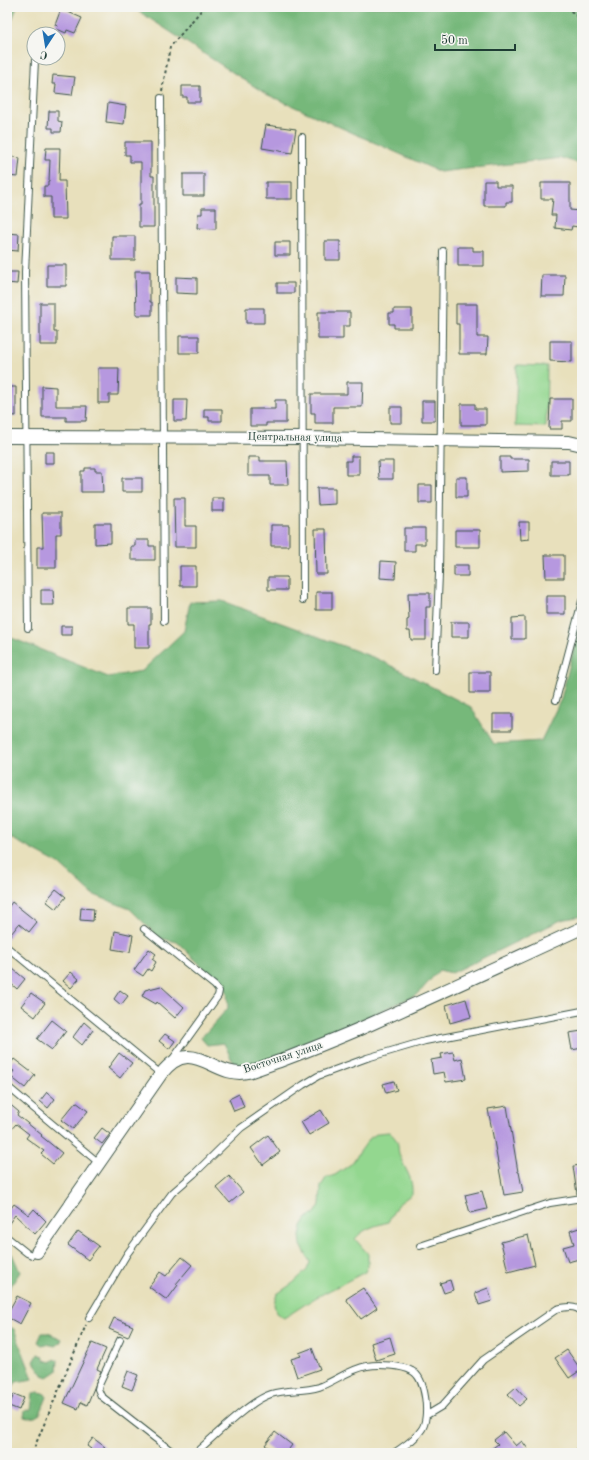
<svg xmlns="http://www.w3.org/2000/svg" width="589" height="1460" font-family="'Old Standard TT',serif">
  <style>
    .green { fill: #93d78f; stroke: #598a62 }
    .forest { fill: #76b87a; stroke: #4a7a57 }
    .building { fill: #b698df }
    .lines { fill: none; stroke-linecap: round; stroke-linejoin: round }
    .lane-casing { stroke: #3d5548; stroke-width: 8 }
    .street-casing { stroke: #3d5548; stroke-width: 14 }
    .path { stroke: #3d5548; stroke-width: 2; stroke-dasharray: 3 3; stroke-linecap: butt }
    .lane { stroke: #fff; stroke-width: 6 }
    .street { stroke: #fff; stroke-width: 12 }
    .labels { text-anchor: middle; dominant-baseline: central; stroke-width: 3.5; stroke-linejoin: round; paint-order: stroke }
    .street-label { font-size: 11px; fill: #1f3d34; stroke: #f6f6f2 }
  </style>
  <rect width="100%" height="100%" fill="#f6f6f2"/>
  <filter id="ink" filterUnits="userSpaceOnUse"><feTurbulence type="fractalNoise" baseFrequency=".025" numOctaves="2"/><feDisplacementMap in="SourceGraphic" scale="8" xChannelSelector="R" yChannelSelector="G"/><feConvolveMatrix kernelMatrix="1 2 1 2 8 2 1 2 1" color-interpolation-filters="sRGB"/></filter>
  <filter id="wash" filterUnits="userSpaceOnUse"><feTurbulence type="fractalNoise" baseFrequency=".012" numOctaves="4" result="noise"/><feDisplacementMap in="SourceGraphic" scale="16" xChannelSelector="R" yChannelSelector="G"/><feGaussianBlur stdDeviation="0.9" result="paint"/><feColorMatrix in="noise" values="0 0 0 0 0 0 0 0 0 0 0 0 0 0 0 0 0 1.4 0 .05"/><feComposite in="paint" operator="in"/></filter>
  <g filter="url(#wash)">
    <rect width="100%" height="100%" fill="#e8e0bc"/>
    <!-- green -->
    <path class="green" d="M517,365L547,366L546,427L515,426Z
      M389,1132C403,1144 395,1146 401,1159C407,1173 413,1178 412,1194L397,1205L388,1222C375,1226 364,1228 355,1239L368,1254V1263L365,1272L315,1298L284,1318L276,1313L274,1304L277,1294L293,1283L307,1270L310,1262L301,1245L300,1236L302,1226L307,1218L315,1213L320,1205L321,1186L326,1178L335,1175L351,1164L370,1138L378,1133Z"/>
    <!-- forest -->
    <path class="forest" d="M7,7H17L7,33Z
      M132,7H582V164L561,158L440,172L266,94Z
      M222,601L378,659L471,707L494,744L541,741L561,699L582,616V916L561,920L452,973L439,970L418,994L253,1069L235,1067L224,1043L207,1045L201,1038L228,1008L227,991L177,942L159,938L130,909L92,894L59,864L7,836V636L108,677L142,671L184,631L190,602Z
      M7,1249L12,1254L20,1272L7,1292Z
      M7,1326L14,1329L33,1379L16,1382L7,1396Z
      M42,1333H48L62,1339L60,1343L56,1346L46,1344L42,1345L38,1342Z
      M38,1354L43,1356L45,1360L51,1362L55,1359L58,1360L57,1371L48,1377L44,1376L34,1362Z
      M38,1392L44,1393L47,1397L40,1414L35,1417L28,1418L24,1417L25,1411L31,1409L33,1394Z"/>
    <g id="blocks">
      <!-- building -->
      <path class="building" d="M61,9L82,18L75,33L67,30L66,33L57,29L58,26L55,25Z
        M53,75L75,77L72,95L55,93L56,84H52Z
        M182,86H200V102H187V97H182Z
        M108,103L126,106L124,124L106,122Z
        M49,111H58V121L62,122L61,132H53V128H48Z
        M266,125L296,129L292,153L262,148Z
        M125,142H151V176H154V227H139V204H141V162H130V155H125Z
        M46,148H60L59,181H65L66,219H51V197H44V186H48V181H49L50,160H45Z
        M7,156L20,158L18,177L7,176Z
        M183,174H204V196H183Z
        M484,181H496V186H512V202H506V206H484Z
        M266,182H292V199H266Z
        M541,183H570V210L580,211L578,227L572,226L571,230L555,228L556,215H551L553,199H541Z
        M202,208H216V229L197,228L198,214H202Z
        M7,233L19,234L18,251L7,250Z
        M112,236H135V260H112Z
        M325,241H340V260H325Z
        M275,242H290V255H275Z
        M458,247H473V251H484V266H458Z
        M47,265H66V286H47Z
        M135,271H150V302H152V315H136Z
        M7,272H18L17,284L7,283Z
        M542,275H565L564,296H541Z
        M176,277L197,278V294L176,293Z
        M277,283H294V293H277Z
        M40,303H54V332H57V345H40Z
        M456,304H477V337H488L487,354H459V324H456Z
        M246,308H264V323H246Z
        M394,309H412V328H394V324H389V313H394Z
        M318,312H350V326H343V339H318Z
        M179,336H199V353H179Z
        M550,341H572V362L550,361Z
        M98,368H119L118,395H109V403H98Z
        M347,382H363L362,407H333V423H315V413H311V394H347Z
        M42,386L56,387V406H87L86,421H66V417H42Z
        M7,387H16V416L7,415Z
        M550,399H572V421H562V429H549Z
        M174,400H187L186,421H174Z
        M275,400H286V423H266V426H250V409H275Z
        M422,401H435V421H422Z
        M461,404H475V409H486V425H461Z
        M390,407H402V423H390Z
        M204,409H222V421H209V417H204Z
        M45,452H54V463H45Z
        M351,456H359V475H346V461H351Z
        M248,457H260V461H287L288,485H270V476H248Z
        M500,457H510V459H529V471L500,472Z
        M378,461H393V479H379Z
        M551,461H569V475H551Z
        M85,468H95V471H102L103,492H81V471H85Z
        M456,477H467V497H456Z
        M122,478H142V492H122Z
        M419,485H432V503H419Z
        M317,488H335V504L318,505Z
        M174,498H185V526H196V547H175Z
        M212,498H224V511H212Z
        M42,513H61V534H56V568H37V547H43Z
        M519,522H529V539L520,540Z
        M95,523H111V543L95,544Z
        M271,525H289V546H271Z
        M404,528H425V544H415V551H404Z
        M315,529H326L327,574H316Z
        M455,530H480V547H455Z
        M135,540H149V546H155V560H131V546H135Z
        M545,555H564V578H546Z
        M381,561L396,562L395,579L380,578Z
        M454,565H468V576H454Z
        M180,566H196V586H180Z
        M268,577H287V590H268Z
        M41,590H53L54,605H41Z
        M316,592H332V610H316Z
        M408,593H430V607H426V640H411L410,631H407V620L409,619Z
        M546,596H565V614H546Z
        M128,608H151V624H149V648H134V624H128Z
        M525,617V639H512V618Z
        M451,622H469V637H451Z
        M61,626H72V635H61Z
        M470,672H490V693H470Z
        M493,714H512V730H493Z
        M56,889L66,897L56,909L46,901Z
        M12,902L37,922L29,932L19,924L7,939V909Z
        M81,908L94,909L93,921L80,920Z
        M115,931L133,935L130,952L112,949Z
        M149,949L156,954L152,959L156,962L151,971L148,969L143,976L134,970Z
        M7,964L25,979L17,989L7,980Z
        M71,972L79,979L71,988L63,981Z
        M161,986L184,1007L175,1018L157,1002L156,1004L142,996L145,990Z
        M120,990L128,996L121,1005L114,999Z
        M31,993L45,1003L35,1017L21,1006Z
        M466,999L471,1017L450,1023L446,1005Z
        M52,1020L66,1031L52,1050L37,1039Z
        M84,1022L93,1030L82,1045L73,1037Z
        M582,1031V1048L572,1050L569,1033Z
        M165,1034L175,1041L169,1049L159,1041Z
        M453,1052L455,1060L462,1058L466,1079L446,1082L444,1072L433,1074L431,1060L442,1058L441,1054Z
        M119,1053L132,1063L120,1078L108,1068Z
        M14,1059L35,1075L25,1088L10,1076L14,1071L8,1067Z
        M394,1081L397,1090L386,1093L383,1084Z
        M47,1092L55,1099L48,1108L40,1101Z
        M239,1094L244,1107L234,1111L229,1099Z
        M7,1102L19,1112L17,1115L42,1135L41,1136L62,1153L53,1164L41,1154L44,1151L26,1138L29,1134L16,1124L7,1134Z
        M76,1102L88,1111L73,1129L61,1120Z
        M507,1106L518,1172H519L523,1192L504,1195L488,1109Z
        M321,1110L329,1123L309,1135L301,1122Z
        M102,1128L110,1134L102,1144L94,1138Z
        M268,1135L280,1152L263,1165L251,1148Z
        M582,1165V1194H577L573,1166Z
        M229,1176L243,1192L230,1203L216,1187Z
        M482,1191L487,1209L470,1213L465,1195Z
        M14,1204L29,1215L34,1209L46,1221L35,1234L15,1215L7,1226V1205L11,1208Z
        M582,1227V1262H580L579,1259L568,1262L563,1247L574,1244L570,1231Z
        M78,1231L99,1246L88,1260L68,1245Z
        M528,1235L535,1265L508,1272L501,1242Z
        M182,1257L192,1265L176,1284L178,1285L167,1300L149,1287L160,1272L166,1276Z
        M450,1280L453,1290L444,1293L440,1283Z
        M363,1288L377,1308L361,1319L346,1299Z
        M488,1288L492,1301L479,1305L475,1293Z
        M17,1296L31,1303L20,1324L7,1317V1314Z
        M114,1318L133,1326L128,1337L109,1329Z
        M390,1337L395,1354L376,1360L371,1343Z
        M92,1343L106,1349L97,1369L101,1371L87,1405L81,1402L78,1409L64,1403Z
        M312,1348L320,1369L297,1377L291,1359L301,1356L299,1353Z
        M567,1350L581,1370L569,1378L555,1358Z
        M128,1371L138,1375L132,1390L122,1386Z
        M516,1387L527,1399L519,1406L508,1394Z
        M14,1394L24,1398L19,1410L9,1406Z
        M275,1432L292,1445L286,1453H275L265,1445Z
        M504,1432L516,1446L522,1441L528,1449L523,1453H519L516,1449L512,1453H486L498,1444L494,1440Z
        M93,1438L105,1447L101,1453H88L91,1449L87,1446Z"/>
    </g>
  </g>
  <g filter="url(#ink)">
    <use href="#blocks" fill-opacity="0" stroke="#3d5548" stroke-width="1"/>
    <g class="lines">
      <!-- lane casing -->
      <g class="lane-casing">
        <path id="lane" d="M161,98L164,621
          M302,137L303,600
          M28,628L25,272L35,60
          M435,670L439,574L443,251
          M556,700L582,601
          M144,929L215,986L219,991L218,996L172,1060
          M7,947L161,1074
          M7,1086L99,1163
          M7,1237L27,1253L32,1255L37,1252
          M420,1246L550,1203L582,1198
          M89,1318L127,1254L172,1193L194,1174L241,1128L303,1085L318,1076L367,1058L425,1041L582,1011
          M120,1340L99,1385L98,1389L101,1396L174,1453
          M427,1415L442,1406L483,1360L557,1309C566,1307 575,1305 582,1312
          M195,1453C214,1437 249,1401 271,1394C287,1389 304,1392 319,1387C335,1381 350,1369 367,1366C378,1364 402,1365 412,1371C426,1378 430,1417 422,1429C415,1440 404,1446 394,1453
          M577,1453L582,1449"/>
      </g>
      <!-- street casing -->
      <g class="street-casing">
        <path id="street" d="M7,437L302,438L569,442L582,445
          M37,1252L161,1074C193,1033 213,1080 248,1072C259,1069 270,1064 280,1061C311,1049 342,1037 373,1023C443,992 512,960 582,928"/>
      </g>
      <!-- path -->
      <path class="path" d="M335,7L358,8L368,7
        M566,7L582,20
        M162,91L170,47L204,7
        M32,1453L86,1325"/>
      <!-- lane -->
      <use href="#lane" class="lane"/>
      <!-- street -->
      <use href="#street" class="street"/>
    </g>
  </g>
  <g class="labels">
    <!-- street labels -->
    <g class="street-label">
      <text transform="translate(295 438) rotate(1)">Центральная улица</text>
      <text transform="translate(283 1058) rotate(-18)">Восточная улица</text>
    </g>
  </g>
  <!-- margin -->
  <rect width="589" height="1460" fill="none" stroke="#f6f6f2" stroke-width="24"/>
  <!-- north arrow -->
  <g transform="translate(46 46) rotate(192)"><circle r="19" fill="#f6f6f2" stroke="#a0aca6"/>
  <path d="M0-3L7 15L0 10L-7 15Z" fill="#1f6fb2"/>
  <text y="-6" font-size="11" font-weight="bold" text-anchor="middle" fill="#1f3d34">С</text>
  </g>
  <!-- scale -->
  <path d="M435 44v6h80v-6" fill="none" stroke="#1f3d34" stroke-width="2"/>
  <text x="441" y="44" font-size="12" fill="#1f3d34" stroke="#f6f6f2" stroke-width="3" paint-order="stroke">50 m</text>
</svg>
